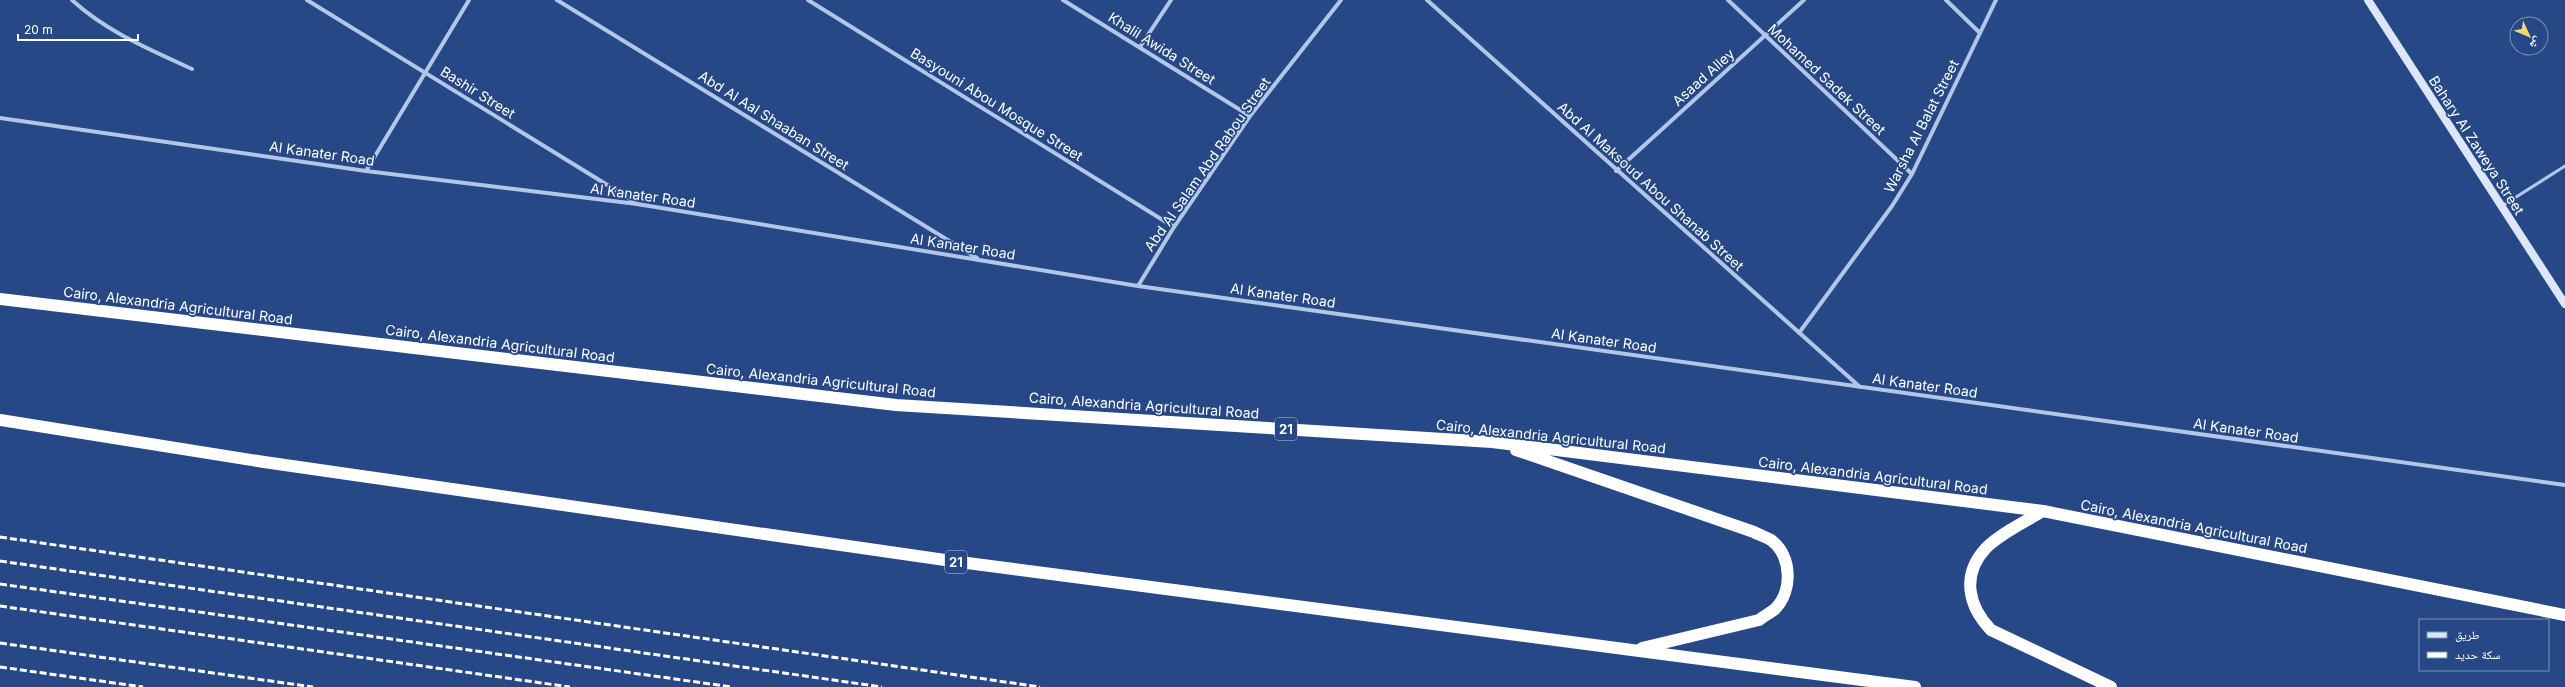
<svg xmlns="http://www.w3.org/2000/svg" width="2565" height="687" font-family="Inter,'Noto Naskh Arabic',sans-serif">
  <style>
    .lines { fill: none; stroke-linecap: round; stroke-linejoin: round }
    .lane { stroke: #b3c6e8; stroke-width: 3 }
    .street { stroke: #b3c6e8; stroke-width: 4 }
    .secondary { stroke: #dce6f7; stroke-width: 8 }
    .highway { stroke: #fff; stroke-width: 12 }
    .rail { stroke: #fff; stroke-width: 3; stroke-dasharray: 7 3; stroke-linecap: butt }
    .labels { text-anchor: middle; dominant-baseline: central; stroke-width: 3.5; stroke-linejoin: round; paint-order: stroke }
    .shield { fill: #274886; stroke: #bec8db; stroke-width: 1 }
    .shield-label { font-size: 13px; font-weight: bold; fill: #fff }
    .street-label { font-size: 14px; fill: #fff; stroke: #274886 }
  </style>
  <rect width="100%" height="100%" fill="#274886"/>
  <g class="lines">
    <!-- lane -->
    <path class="lane" d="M2502,206L2565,166"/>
    <!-- street -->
    <path class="street" d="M72,0C107,32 149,49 192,69
      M307,0L635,202
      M557,0L977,258
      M808,0L1174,227
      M1063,0L1250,116
      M1427,0L1860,387
      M1728,0L1912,174
      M1946,0L1980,33
      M1140,47L1171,0
      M0,118L366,171L637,204L1138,286L2565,485
      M366,171L469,0
      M1616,171L1804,0
      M1138,286L1174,227L1250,116L1341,0
      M1799,333L1892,206L1912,174L1996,0"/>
    <!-- secondary -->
    <path class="secondary" d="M2368,0L2565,304"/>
    <!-- highway -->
    <path class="highway" d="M0,299L896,405L1492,442L2043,511L2565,615
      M0,420L264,462L952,561L1915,687
      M1516,450L1754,532C1759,535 1766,537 1771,540C1792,556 1793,591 1775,609C1770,613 1764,616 1759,620L1642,648
      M2043,511C2025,522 2001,533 1986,548C1961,575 1968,606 1991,630L2111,687"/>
    <!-- rail -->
    <path class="rail" d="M0,537L1040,687
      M0,561L882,687
      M0,584L732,687
      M0,606L570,687
      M0,643L313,687
      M0,667L143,687"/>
  </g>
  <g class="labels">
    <!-- shield labels -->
    <g class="shield">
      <rect x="1275" y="418" width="22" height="22" rx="3"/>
      <rect x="945" y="551" width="22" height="22" rx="3"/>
    </g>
    <g class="shield-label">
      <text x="1286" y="429">21</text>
      <text x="956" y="562">21</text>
    </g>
    <!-- street labels -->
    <g class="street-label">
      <text transform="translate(1162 48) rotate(32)">Khalil Awida Street</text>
      <text transform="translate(1703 77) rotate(-42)">Asaad Alley</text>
      <text transform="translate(1827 79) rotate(43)">Mohamed Sadek Street</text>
      <text transform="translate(478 92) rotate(32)">Bashir Street</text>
      <text transform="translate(997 104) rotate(32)">Basyouni Abou Mosque Street</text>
      <text transform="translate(774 120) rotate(32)">Abd Al Aal Shaaban Street</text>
      <text transform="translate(1921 126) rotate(-63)">Warsha Al Balat Street</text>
      <text transform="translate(2477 145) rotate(57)">Bahary Al Zaweya Street</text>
      <text transform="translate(322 153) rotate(8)">Al Kanater Road</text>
      <text transform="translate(1207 164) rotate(-55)">Abd Al Salam Abd Rabou Street</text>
      <text transform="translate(1651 186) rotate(42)">Abd Al Maksoud Abou Shanab Street</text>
      <text transform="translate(643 195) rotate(8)">Al Kanater Road</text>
      <text transform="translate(963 246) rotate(9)">Al Kanater Road</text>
      <text transform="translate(1283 295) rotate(8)">Al Kanater Road</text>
      <text transform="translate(178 305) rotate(7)">Cairo, Alexandria Agricultural Road</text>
      <text transform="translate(1604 340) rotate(8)">Al Kanater Road</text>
      <text transform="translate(500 343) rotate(7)">Cairo, Alexandria Agricultural Road</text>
      <text transform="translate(821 380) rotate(6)">Cairo, Alexandria Agricultural Road</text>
      <text transform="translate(1925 385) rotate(8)">Al Kanater Road</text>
      <text transform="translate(1144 405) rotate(4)">Cairo, Alexandria Agricultural Road</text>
      <text transform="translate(2246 430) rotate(8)">Al Kanater Road</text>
      <text transform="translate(1551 436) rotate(6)">Cairo, Alexandria Agricultural Road</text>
      <text transform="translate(1873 475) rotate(7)">Cairo, Alexandria Agricultural Road</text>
      <text transform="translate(2194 526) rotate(11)">Cairo, Alexandria Agricultural Road</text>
    </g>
  </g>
  <!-- legend -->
  <rect x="2419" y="619" width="130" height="52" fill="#274886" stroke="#7d91b6"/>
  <rect x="2427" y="632" width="20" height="6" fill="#dce6f7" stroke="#7d91b6"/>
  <text x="2455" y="639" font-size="12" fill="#ffffff">طريق</text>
  <rect x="2427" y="652" width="20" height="6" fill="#ffffff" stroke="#7d91b6"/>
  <text x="2455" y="659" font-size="12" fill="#ffffff">سكة حديد</text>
  <!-- north arrow -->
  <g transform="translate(2529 36) rotate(134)"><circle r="19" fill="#274886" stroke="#7d91b6"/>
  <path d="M0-3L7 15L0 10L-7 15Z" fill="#f0d878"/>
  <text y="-6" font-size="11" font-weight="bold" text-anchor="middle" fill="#ffffff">ش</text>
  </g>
  <!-- scale -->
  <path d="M18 34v6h120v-6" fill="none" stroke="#ffffff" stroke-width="2"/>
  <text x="24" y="34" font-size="12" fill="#ffffff" stroke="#274886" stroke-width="3" paint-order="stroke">20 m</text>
</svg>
